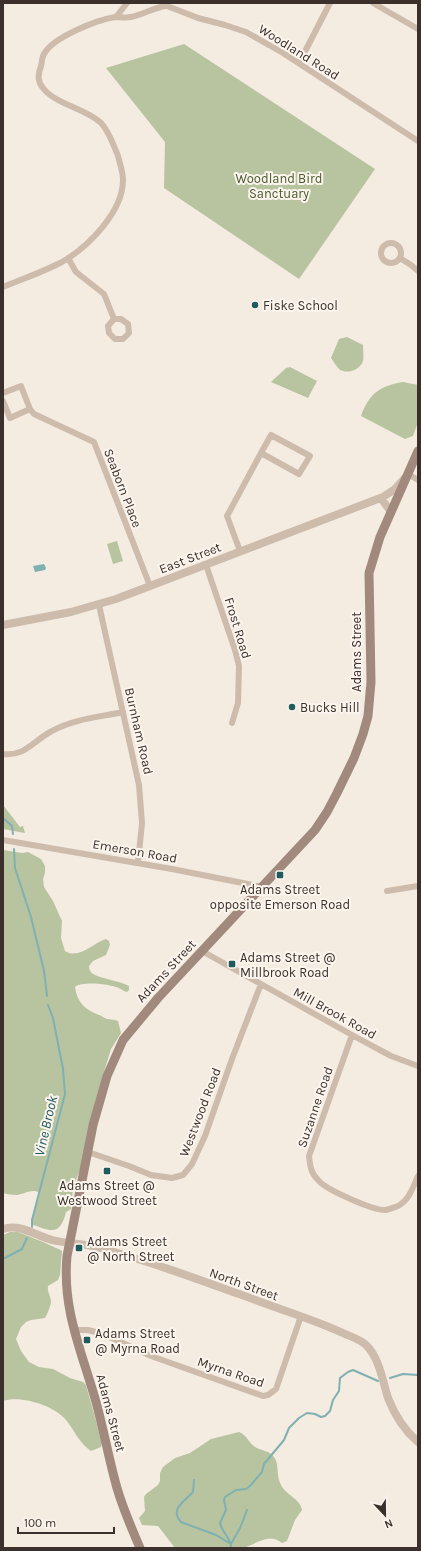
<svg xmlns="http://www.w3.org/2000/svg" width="421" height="1551" font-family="Karla,sans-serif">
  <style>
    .green { fill: #b8c4a0 }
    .water { fill: #7fb0b2 }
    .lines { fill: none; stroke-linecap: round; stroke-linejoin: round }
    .stream { stroke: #7fb0b2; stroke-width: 2 }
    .minor { stroke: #cdbbac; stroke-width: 6 }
    .tertiary { stroke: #cdbbac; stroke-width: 8 }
    .secondary { stroke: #a18a7d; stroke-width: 9 }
    .poi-dot { fill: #1f5a5e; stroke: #fbf5ee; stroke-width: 1.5 }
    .labels { text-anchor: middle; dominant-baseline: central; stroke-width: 4; stroke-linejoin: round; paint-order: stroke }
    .street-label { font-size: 13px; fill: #3b302b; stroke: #fbf5ee }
    .park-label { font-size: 13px; fill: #4a5a2e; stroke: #fbf5ee }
    .poi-label { font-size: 13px; fill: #3b302b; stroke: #fbf5ee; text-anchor: start }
    .water-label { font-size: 14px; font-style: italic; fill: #1f5a5e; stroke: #fbf5ee }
  </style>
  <rect width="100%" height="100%" fill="#f4ebe1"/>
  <!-- green -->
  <path class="green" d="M184,44L375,169L299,279L164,188L165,142L106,68Z
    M347,337L363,345C363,350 364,356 363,361C360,370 347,375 339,369C336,366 334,362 331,358L339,339Z
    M290,367L317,381L308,398L271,382L286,368Z
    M403,382L418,385V422L413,436L405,439L361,416C369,394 379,386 403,382Z
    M117,541L123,561L113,564L107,544Z
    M3,805L20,827L23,826L25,833L3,829Z
    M3,850L22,853L28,852L41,859L45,866V873L43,879L44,887L53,901L62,921L61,938L65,951C79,960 93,943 106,939L109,941L110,945L106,955L93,961L89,966C89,969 90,972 93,974C104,980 118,980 129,986V990L127,992C123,991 120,988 116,987C107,984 82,981 75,987C77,1003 86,1010 99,1015C102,1016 105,1019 108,1019C112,1020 114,1019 118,1021L121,1033L111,1049L99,1088L87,1132L82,1164L73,1188L71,1209L66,1212C60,1237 50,1231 31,1224L40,1193C32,1188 25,1194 17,1195C12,1195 7,1194 3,1193Z
    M10,1232C12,1232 14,1232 17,1232C22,1233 58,1248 62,1251L60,1275L58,1280L48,1286C47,1292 51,1296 51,1302C51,1305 47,1315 45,1318L31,1320L26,1322L21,1327L16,1339L21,1351L29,1362L39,1367L53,1369L70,1378L83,1382L86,1385L102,1443L101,1447L91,1451C79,1443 75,1431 66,1420C54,1405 20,1395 3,1401V1235Z
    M239,1432C247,1435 248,1442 255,1447C261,1451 269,1450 274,1457C280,1465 275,1475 282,1487C288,1496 300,1499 302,1510L295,1520L287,1541L282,1543C267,1531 256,1546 241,1548C220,1550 197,1548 175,1548L158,1526L142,1525L139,1518L145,1511L144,1497L146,1494L158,1485L160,1481V1473L163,1467L175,1458L190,1453L211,1439Z"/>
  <!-- water -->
  <path class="water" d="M44,564L46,568L45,570L35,572L33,566Z"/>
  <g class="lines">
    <!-- stream -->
    <path class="stream" d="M3,818L12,826L13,834
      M14,849L15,868L31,917L44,971L47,996
      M32,1227V1220L65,1094L63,1069L53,1018L48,1005
      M3,1259L22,1249L27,1238
      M390,1378L403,1374L418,1375
      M194,1480L193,1492C185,1501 169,1509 181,1522L216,1535L231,1544L240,1528L247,1510
      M231,1548C231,1537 222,1533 220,1523L226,1510L224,1500L225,1497L236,1490L246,1489L250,1486L262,1472L264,1464L284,1440L289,1428L299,1418L307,1413L315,1414L321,1417L325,1416L330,1411L333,1400L339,1391L340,1378L348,1372L353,1370L378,1381"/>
    <!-- minor -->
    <path class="minor" d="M373,3L418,29
      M162,4L198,18L225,25L246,32L283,53L418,141
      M116,17L127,3
      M299,63L330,3
      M381 253a10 10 0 1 1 20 0a10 10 0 1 1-20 0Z
      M68,258L76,272L104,294L114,319L108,326L109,333L115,339H123L129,333L128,324L121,319H114
      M400,258L411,265L418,271
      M3,287C22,279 43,272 62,262C88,247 123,212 123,180C123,172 120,164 118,156C114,146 108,129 100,122C84,108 55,104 43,88C37,81 38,74 41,66C42,62 42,57 44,54C53,37 97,20 115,17C120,17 126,18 131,17C142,15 153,8 165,6
      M3,393L21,386L30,409L34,414L94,442L150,586
      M3,401L10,418L30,409
      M408,474L418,480
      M240,551L227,516L261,453L299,474L310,456L271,435L261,453
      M206,565L235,650L239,666L238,703L232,723
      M99,605L139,785L142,823L138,863
      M3,754C25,757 34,740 52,731C73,719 100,717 123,712
      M3,840L172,869L263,887
      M387,891L418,886
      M202,951L352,1035L391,1056L418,1066
      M352,1035L309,1156C310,1166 311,1174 319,1181C327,1190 374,1211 386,1210C390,1209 395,1207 398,1206C410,1199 413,1187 418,1176
      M88,1152L129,1166L151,1175L172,1178L183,1175L192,1164L205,1136L232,1059L261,984
      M74,1330H88L103,1334L151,1356L263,1396L268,1395L276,1389L301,1316"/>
    <!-- tertiary -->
    <path class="tertiary" d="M381,498L391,512
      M3,625L71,612L116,599L383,497L395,489L405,478
      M3,1229C19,1223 37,1236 52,1240C68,1244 84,1243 100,1248C163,1265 224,1289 286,1311C306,1318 326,1325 345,1334C352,1337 361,1340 366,1345C379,1357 383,1382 388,1398C395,1416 404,1430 418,1442"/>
    <!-- secondary -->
    <path class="secondary" d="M140,1548C132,1529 123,1509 117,1488C109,1460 104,1431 96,1402C82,1352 62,1310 67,1256L93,1125L107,1076L123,1040L158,998L315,830L327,812L337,793L354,758L363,734L368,716L371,682L369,573L380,537L418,451"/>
  </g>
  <!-- markers -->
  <g class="poi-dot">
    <circle cx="255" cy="305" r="4"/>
    <circle cx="292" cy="707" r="4"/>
    <rect x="276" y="871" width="8" height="8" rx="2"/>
    <rect x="228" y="960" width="8" height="8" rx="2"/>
    <rect x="103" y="1167" width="8" height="8" rx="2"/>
    <rect x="75" y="1244" width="8" height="8" rx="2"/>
    <rect x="83" y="1336" width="8" height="8" rx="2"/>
  </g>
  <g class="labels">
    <!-- street labels -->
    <g class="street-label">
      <text transform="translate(299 52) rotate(32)">Woodland Road</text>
      <text transform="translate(123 488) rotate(69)">Seaborn Place</text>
      <text transform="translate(190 558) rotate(-21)">East Street</text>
      <text transform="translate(238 628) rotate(73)">Frost Road</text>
      <text transform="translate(356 652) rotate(-90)">Adams Street</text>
      <text transform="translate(139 731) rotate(77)">Burnham Road</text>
      <text transform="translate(135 851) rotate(10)">Emerson Road</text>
      <text transform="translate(166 971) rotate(-47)">Adams Street</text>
      <text transform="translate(335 1013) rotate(29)">Mill Brook Road</text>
      <text transform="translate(315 1107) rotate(-71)">Suzanne Road</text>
      <text transform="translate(200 1112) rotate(-69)">Westwood Road</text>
      <text transform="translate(244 1284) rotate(20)">North Street</text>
      <text transform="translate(231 1372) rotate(19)">Myrna Road</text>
      <text transform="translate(111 1413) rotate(75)">Adams Street</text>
    </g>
    <!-- park labels -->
    <g class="park-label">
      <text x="279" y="178">Woodland Bird<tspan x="279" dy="15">Sanctuary</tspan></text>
    </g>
    <!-- poi labels -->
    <g class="poi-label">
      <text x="263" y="305">Fiske School</text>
      <text x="300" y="707">Bucks Hill</text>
      <text x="280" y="889" text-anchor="middle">Adams Street<tspan x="280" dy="15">opposite Emerson Road</tspan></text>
      <text x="240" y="957">Adams Street @<tspan x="240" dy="15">Millbrook Road</tspan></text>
      <text x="107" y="1185" text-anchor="middle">Adams Street @<tspan x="107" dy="15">Westwood Street</tspan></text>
      <text x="87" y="1241">Adams Street<tspan x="87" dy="15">@ North Street</tspan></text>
      <text x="95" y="1333">Adams Street<tspan x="95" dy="15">@ Myrna Road</tspan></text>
    </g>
    <!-- water labels -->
    <g class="water-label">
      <text transform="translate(46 1126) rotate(-77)">Vine Brook</text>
    </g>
  </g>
  <!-- border -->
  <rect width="421" height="1551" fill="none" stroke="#3b302b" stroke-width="8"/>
  <!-- north arrow -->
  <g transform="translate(385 1515) rotate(158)" stroke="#fbf5ee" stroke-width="3" paint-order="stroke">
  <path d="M0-3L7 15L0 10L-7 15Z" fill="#3b302b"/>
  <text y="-6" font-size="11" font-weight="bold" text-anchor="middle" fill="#3b302b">N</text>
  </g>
  <!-- scale -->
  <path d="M18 1527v6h96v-6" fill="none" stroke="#3b302b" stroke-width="2"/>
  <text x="24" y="1527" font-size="12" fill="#3b302b" stroke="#fbf5ee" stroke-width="3" paint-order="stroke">100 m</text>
</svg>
